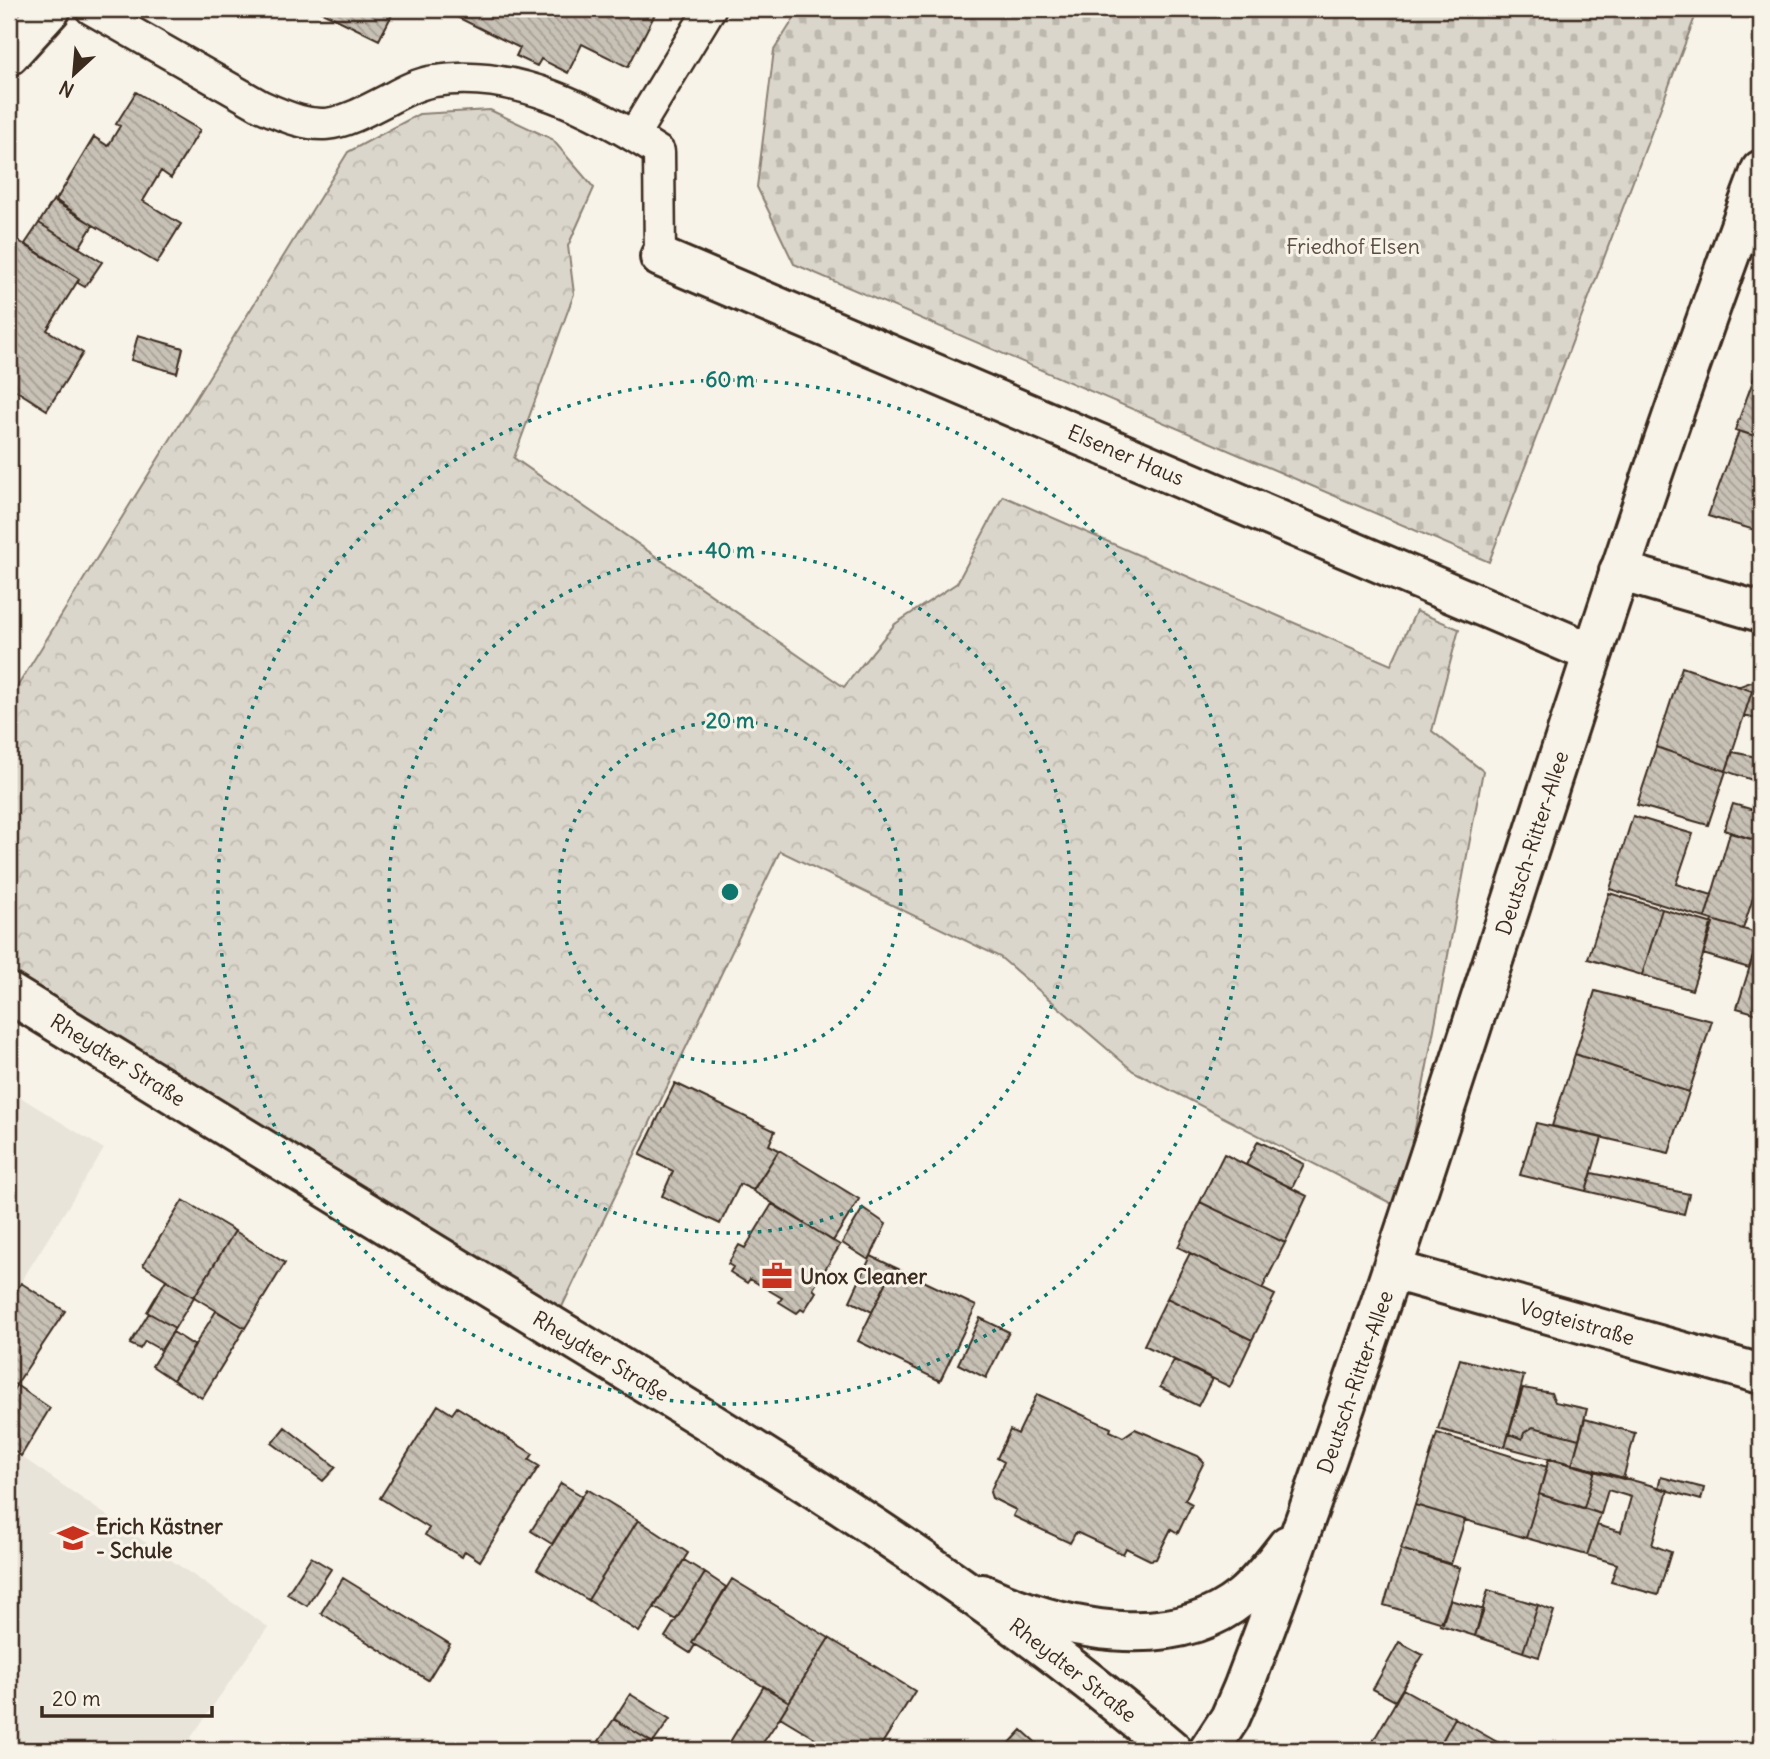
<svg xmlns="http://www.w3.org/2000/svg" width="1770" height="1759" font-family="Delius,sans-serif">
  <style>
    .built { fill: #e9e4d9 }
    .forest { fill: url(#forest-crowns); stroke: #8b8074; stroke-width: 2 }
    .cemetery { fill: url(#cemetery-stones); stroke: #8b8074; stroke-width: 2 }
    .building { fill: url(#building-back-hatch); stroke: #3b2a1e; stroke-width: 2 }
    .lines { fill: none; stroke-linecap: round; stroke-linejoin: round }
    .service-casing { stroke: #3b2a1e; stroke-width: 35 }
    .minor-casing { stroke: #3b2a1e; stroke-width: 44 }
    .tertiary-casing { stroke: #3b2a1e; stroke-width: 44 }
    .secondary-casing { stroke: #3b2a1e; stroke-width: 44 }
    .service { stroke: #f7f3e8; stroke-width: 30 }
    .minor { stroke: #f7f3e8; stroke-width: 38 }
    .tertiary { stroke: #f7f3e8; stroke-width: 38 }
    .secondary { stroke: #f7f3e8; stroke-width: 38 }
    .ring { fill: none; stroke: #0f766e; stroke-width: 3.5; stroke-dasharray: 3.5 7 }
    .labels { text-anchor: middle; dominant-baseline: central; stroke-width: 6; stroke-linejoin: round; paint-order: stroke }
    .park-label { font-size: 21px; fill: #5b4c41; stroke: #f7f3e8 }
    .street-label { font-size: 21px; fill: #3b2a1e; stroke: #f7f3e8 }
    .poi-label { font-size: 21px; font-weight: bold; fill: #3b2a1e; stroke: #f7f3e8; text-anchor: start }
    .centre { fill: #0f766e; stroke: #f7f3e8; stroke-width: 3.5 }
    .ring-label { font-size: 21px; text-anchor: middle; font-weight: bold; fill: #0f766e; stroke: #f7f3e8; stroke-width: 6; stroke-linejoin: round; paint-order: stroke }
  </style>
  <defs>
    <pattern id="forest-crowns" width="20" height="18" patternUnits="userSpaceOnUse" patternTransform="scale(1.75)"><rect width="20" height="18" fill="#dbd6cb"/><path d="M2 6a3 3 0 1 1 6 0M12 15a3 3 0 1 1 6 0" fill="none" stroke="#bdb8ae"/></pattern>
    <pattern id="cemetery-stones" width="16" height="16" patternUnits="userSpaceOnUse" patternTransform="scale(1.75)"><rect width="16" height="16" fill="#dbd6cb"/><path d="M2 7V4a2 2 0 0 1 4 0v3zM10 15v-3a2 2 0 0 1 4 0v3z" fill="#bdb8ae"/></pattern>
    <pattern id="building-back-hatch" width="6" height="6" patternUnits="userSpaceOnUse" patternTransform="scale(1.75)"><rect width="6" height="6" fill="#c8c1b6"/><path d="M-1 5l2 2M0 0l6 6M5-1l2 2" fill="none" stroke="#a49d93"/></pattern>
  </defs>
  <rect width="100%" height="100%" fill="#f7f3e8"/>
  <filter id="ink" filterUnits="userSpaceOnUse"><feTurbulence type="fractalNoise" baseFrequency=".0143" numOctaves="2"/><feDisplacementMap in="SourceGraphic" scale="14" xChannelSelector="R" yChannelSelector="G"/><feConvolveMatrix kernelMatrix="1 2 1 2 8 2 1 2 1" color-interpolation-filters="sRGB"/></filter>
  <g filter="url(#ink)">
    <!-- built -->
    <path class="built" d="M9,1090L104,1149L9,1301Z
      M9,1448L268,1627L185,1746L186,1750H9Z"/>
    <!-- forest -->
    <path class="forest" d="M490,110L552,139L594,188L568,246L574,294L514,458L844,687L895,624L957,583L1003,496L1391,665L1416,611L1459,629L1432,731L1483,771L1400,1208L1133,1071L1000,957L780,851L560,1311L9,975V700L348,152L419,114Z"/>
    <!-- cemetery -->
    <path class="cemetery" d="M800,9H1698L1489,562L794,264L757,187L774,50Z"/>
    <!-- building -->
    <path class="building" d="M316,9H395L379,40Z
      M441,9H644L655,14L628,67L582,44L568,73L541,59L537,66L516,56L520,48Z
      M136,92L200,130L171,178L161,171L143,201L181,224L157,263L55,202L94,137L108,146L120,126L116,124Z
      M54,199L93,225L79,248L39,223Z
      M39,223L102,262L85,287L78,283L79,279L25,244Z
      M14,238L79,279L47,330L83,353L47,410L9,386V246Z
      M138,335L183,348L177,373L131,360Z
      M1761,359V438L1735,430Z
      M1739,431L1761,438V532L1708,516Z
      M1682,667L1752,691L1726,771L1656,747Z
      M1751,682L1761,684V720L1744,716L1752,691L1740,686Z
      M1656,747L1726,771L1708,825L1637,805Z
      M1733,752L1761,758V783L1726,771Z
      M1733,804L1761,812V842L1724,830Z
      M1633,816L1693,834L1676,884L1712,895L1705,918L1610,889Z
      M1730,833L1761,842V873L1743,929L1705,918Z
      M1609,893L1662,909L1642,975L1588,959Z
      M1662,909L1713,924L1692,990L1642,975Z
      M1712,920L1760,934L1749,968L1703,954Z
      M1760,934H1761V1015L1737,1008Z
      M1595,991L1712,1021L1689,1092L1575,1054Z
      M1575,1054L1689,1092L1669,1153L1552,1126Z
      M675,1083L775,1131L769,1145L779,1150L753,1190L740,1184L720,1224L662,1196L673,1171L640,1155Z
      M1536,1123L1602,1138L1586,1191L1520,1175Z
      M1258,1141L1304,1164L1292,1188L1246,1165Z
      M779,1150L859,1199L833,1241L753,1191Z
      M1224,1154L1307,1196L1285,1243L1200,1202Z
      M1592,1173L1689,1194L1684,1214L1586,1191Z
      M183,1200L235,1231L194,1297L143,1265Z
      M1200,1202L1285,1243L1262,1289L1178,1247Z
      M772,1204L840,1245L813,1289L816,1292L804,1311L801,1309L797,1313L779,1302L782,1298L750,1279L747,1283L730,1272L733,1267L728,1264L739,1245L745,1248Z
      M863,1208L886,1224L869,1260L842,1243Z
      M235,1231L285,1263L245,1328L194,1297Z
      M1190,1253L1275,1295L1252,1340L1167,1298Z
      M871,1256L894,1267L872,1312L850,1301Z
      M894,1267L976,1306L940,1381L858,1341Z
      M166,1280L194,1297L175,1328L147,1312Z
      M21,1283L65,1311L16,1385L9,1381V1303Z
      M1167,1298L1252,1340L1230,1387L1144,1345Z
      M216,1311L245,1328L202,1398L173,1380Z
      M149,1313L175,1328L161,1350L145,1341L140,1349L130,1344Z
      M980,1318L1009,1332L986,1378L958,1364Z
      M173,1332L195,1346L173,1380L152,1366Z
      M1460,1359L1524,1376L1505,1447L1438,1429Z
      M1174,1360L1212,1379L1198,1406L1160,1387Z
      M16,1385L50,1408L21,1456L9,1447V1414L13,1408L9,1405V1398Z
      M1523,1388L1551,1393L1555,1402L1587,1409L1579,1439L1533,1427L1524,1433L1522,1439L1509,1434Z
      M1037,1394L1111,1428L1110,1431L1123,1437L1135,1429L1198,1456L1204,1462L1185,1500L1192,1504L1178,1533L1171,1529L1156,1559L1150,1560L1126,1548L1123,1554L1076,1532L1070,1543L1013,1516L1016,1510L992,1498L990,1492L1004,1462L997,1458L1010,1430L1018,1434Z
      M438,1405L452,1414L457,1407L533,1454L529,1460L539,1466L480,1561L465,1551L462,1557L425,1535L429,1528L380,1498Z
      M1585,1419L1635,1433L1623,1479L1572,1465Z
      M285,1427L336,1467L323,1481L272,1443Z
      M1533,1427L1579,1439L1572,1465L1505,1447L1509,1434L1522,1439L1524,1433Z
      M1437,1433L1547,1467L1526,1538L1415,1505Z
      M1549,1458L1595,1470L1584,1508L1539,1494Z
      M1595,1470L1668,1490L1652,1545L1671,1552L1658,1595L1611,1582L1617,1564L1587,1555L1597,1525L1621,1532L1631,1497L1608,1490L1601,1514L1584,1508Z
      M1661,1477L1704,1488L1701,1500L1658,1488Z
      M561,1483L582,1496L552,1544L531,1531Z
      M587,1489L638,1520L588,1600L537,1569Z
      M1539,1494L1601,1514L1587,1555L1526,1538Z
      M1415,1505L1465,1520L1451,1564L1401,1549Z
      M638,1520L688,1553L639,1632L588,1600Z
      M1401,1549L1460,1568L1443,1623L1384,1605Z
      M311,1557L331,1569L307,1606L287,1594Z
      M684,1560L705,1573L676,1620L654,1607Z
      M705,1573L726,1587L692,1643L695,1645L690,1653L665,1637Z
      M343,1578L450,1644L428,1680L321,1613Z
      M732,1579L829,1638L789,1702L692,1643Z
      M1488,1590L1538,1605L1523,1652L1475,1636Z
      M1450,1600L1484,1610L1475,1636L1440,1625Z
      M1538,1605L1554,1611L1539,1657L1523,1652Z
      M829,1638L915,1691L878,1750H817L809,1746L815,1738L780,1717Z
      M1399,1642L1423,1655L1395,1701L1373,1689Z
      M764,1686L789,1702L775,1725L758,1750H725Z
      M1403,1689L1455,1718L1437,1750H1368Z
      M630,1694L670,1719L653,1743L614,1719Z
      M1455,1718L1506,1747L1504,1750H1437Z
      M614,1719L653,1743L649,1750H614L599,1741Z
      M1022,1730L1044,1750H1003Z"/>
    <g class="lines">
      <!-- service casing -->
      <g class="service-casing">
        <path id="service" d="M91,9L261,106C323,134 333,128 391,98C404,91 419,83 435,81C513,68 596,111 659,152L660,257
          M633,136L710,9"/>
      </g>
      <!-- minor casing -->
      <g class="minor-casing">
        <path id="minor" d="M9,55L51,9
          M660,257L1592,653
          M1619,571L1761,612
          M1393,1270L1761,1374"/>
      </g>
      <!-- tertiary casing -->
      <g class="tertiary-casing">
        <path id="tertiary" d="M982,1594C1058,1628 1170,1656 1242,1597C1260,1582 1274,1563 1288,1545
          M1209,1750L1230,1718L1243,1688C1434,1188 1573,671 1761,170"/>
      </g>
      <!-- secondary casing -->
      <g class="secondary-casing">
        <path id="secondary" d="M9,993C193,1106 378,1220 562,1332C773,1460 985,1589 1172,1750"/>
      </g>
      <!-- service -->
      <use href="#service" class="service"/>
      <!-- minor -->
      <use href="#minor" class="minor"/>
      <!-- tertiary -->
      <use href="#tertiary" class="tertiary"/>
      <!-- secondary -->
      <use href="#secondary" class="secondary"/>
    </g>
  </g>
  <!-- distance rings -->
  <g class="ring">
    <circle cx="730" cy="892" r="171"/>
    <circle cx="730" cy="892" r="341"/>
    <circle cx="730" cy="892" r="512"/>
  </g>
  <!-- icons -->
  <defs>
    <g id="office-bare" transform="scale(2.415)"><path d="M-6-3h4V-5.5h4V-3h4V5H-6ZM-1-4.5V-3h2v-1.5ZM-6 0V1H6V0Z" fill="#c8321e" stroke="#f7f3e8" stroke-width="2.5" paint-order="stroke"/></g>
    <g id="school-bare" transform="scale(2.415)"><path d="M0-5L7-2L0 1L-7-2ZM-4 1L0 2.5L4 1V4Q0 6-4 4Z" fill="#c8321e" stroke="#f7f3e8" stroke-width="2.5" paint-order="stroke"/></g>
  </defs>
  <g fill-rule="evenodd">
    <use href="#office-bare" x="777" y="1276"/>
    <use href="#school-bare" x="73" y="1538"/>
  </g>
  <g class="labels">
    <!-- park labels -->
    <g class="park-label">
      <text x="1353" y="246">Friedhof Elsen</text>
    </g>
    <!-- street labels -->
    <g class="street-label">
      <text transform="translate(1126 455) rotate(23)">Elsener Haus</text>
      <text transform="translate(1532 843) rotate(-72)">Deutsch-Ritter-Allee</text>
      <text transform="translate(118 1060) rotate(32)">Rheydter Straße</text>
      <text transform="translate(1577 1322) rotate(16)">Vogteistraße</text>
      <text transform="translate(601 1356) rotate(31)">Rheydter Straße</text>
      <text transform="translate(1355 1382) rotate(-71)">Deutsch-Ritter-Allee</text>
      <text transform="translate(1073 1670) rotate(38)">Rheydter Straße</text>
    </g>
    <!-- poi labels -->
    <g class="poi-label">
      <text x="800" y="1276">Unox Cleaner</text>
      <text x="96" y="1526">Erich Kästner<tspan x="96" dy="24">- Schule</tspan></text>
    </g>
  </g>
  <circle cx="730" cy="892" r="10" class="centre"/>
  <g class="ring-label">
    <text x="730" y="387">60 m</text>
    <text x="730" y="558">40 m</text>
    <text x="730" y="728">20 m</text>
  </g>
  <!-- margin -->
  <rect width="1770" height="1759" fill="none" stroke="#f7f3e8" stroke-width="35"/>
  <rect x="18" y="18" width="1735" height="1724" fill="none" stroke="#3b2a1e" stroke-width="2.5" filter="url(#ink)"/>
  <!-- north arrow -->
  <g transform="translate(74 74) rotate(206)" stroke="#f7f3e8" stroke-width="5" paint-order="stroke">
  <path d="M0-5L12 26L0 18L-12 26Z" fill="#3b2a1e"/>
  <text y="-10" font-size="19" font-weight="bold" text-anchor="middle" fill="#3b2a1e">N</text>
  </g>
  <!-- scale -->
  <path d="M42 1706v10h170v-10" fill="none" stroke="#3b2a1e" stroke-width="3.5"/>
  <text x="52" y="1706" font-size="21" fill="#3b2a1e" stroke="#f7f3e8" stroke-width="5" paint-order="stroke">20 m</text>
</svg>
